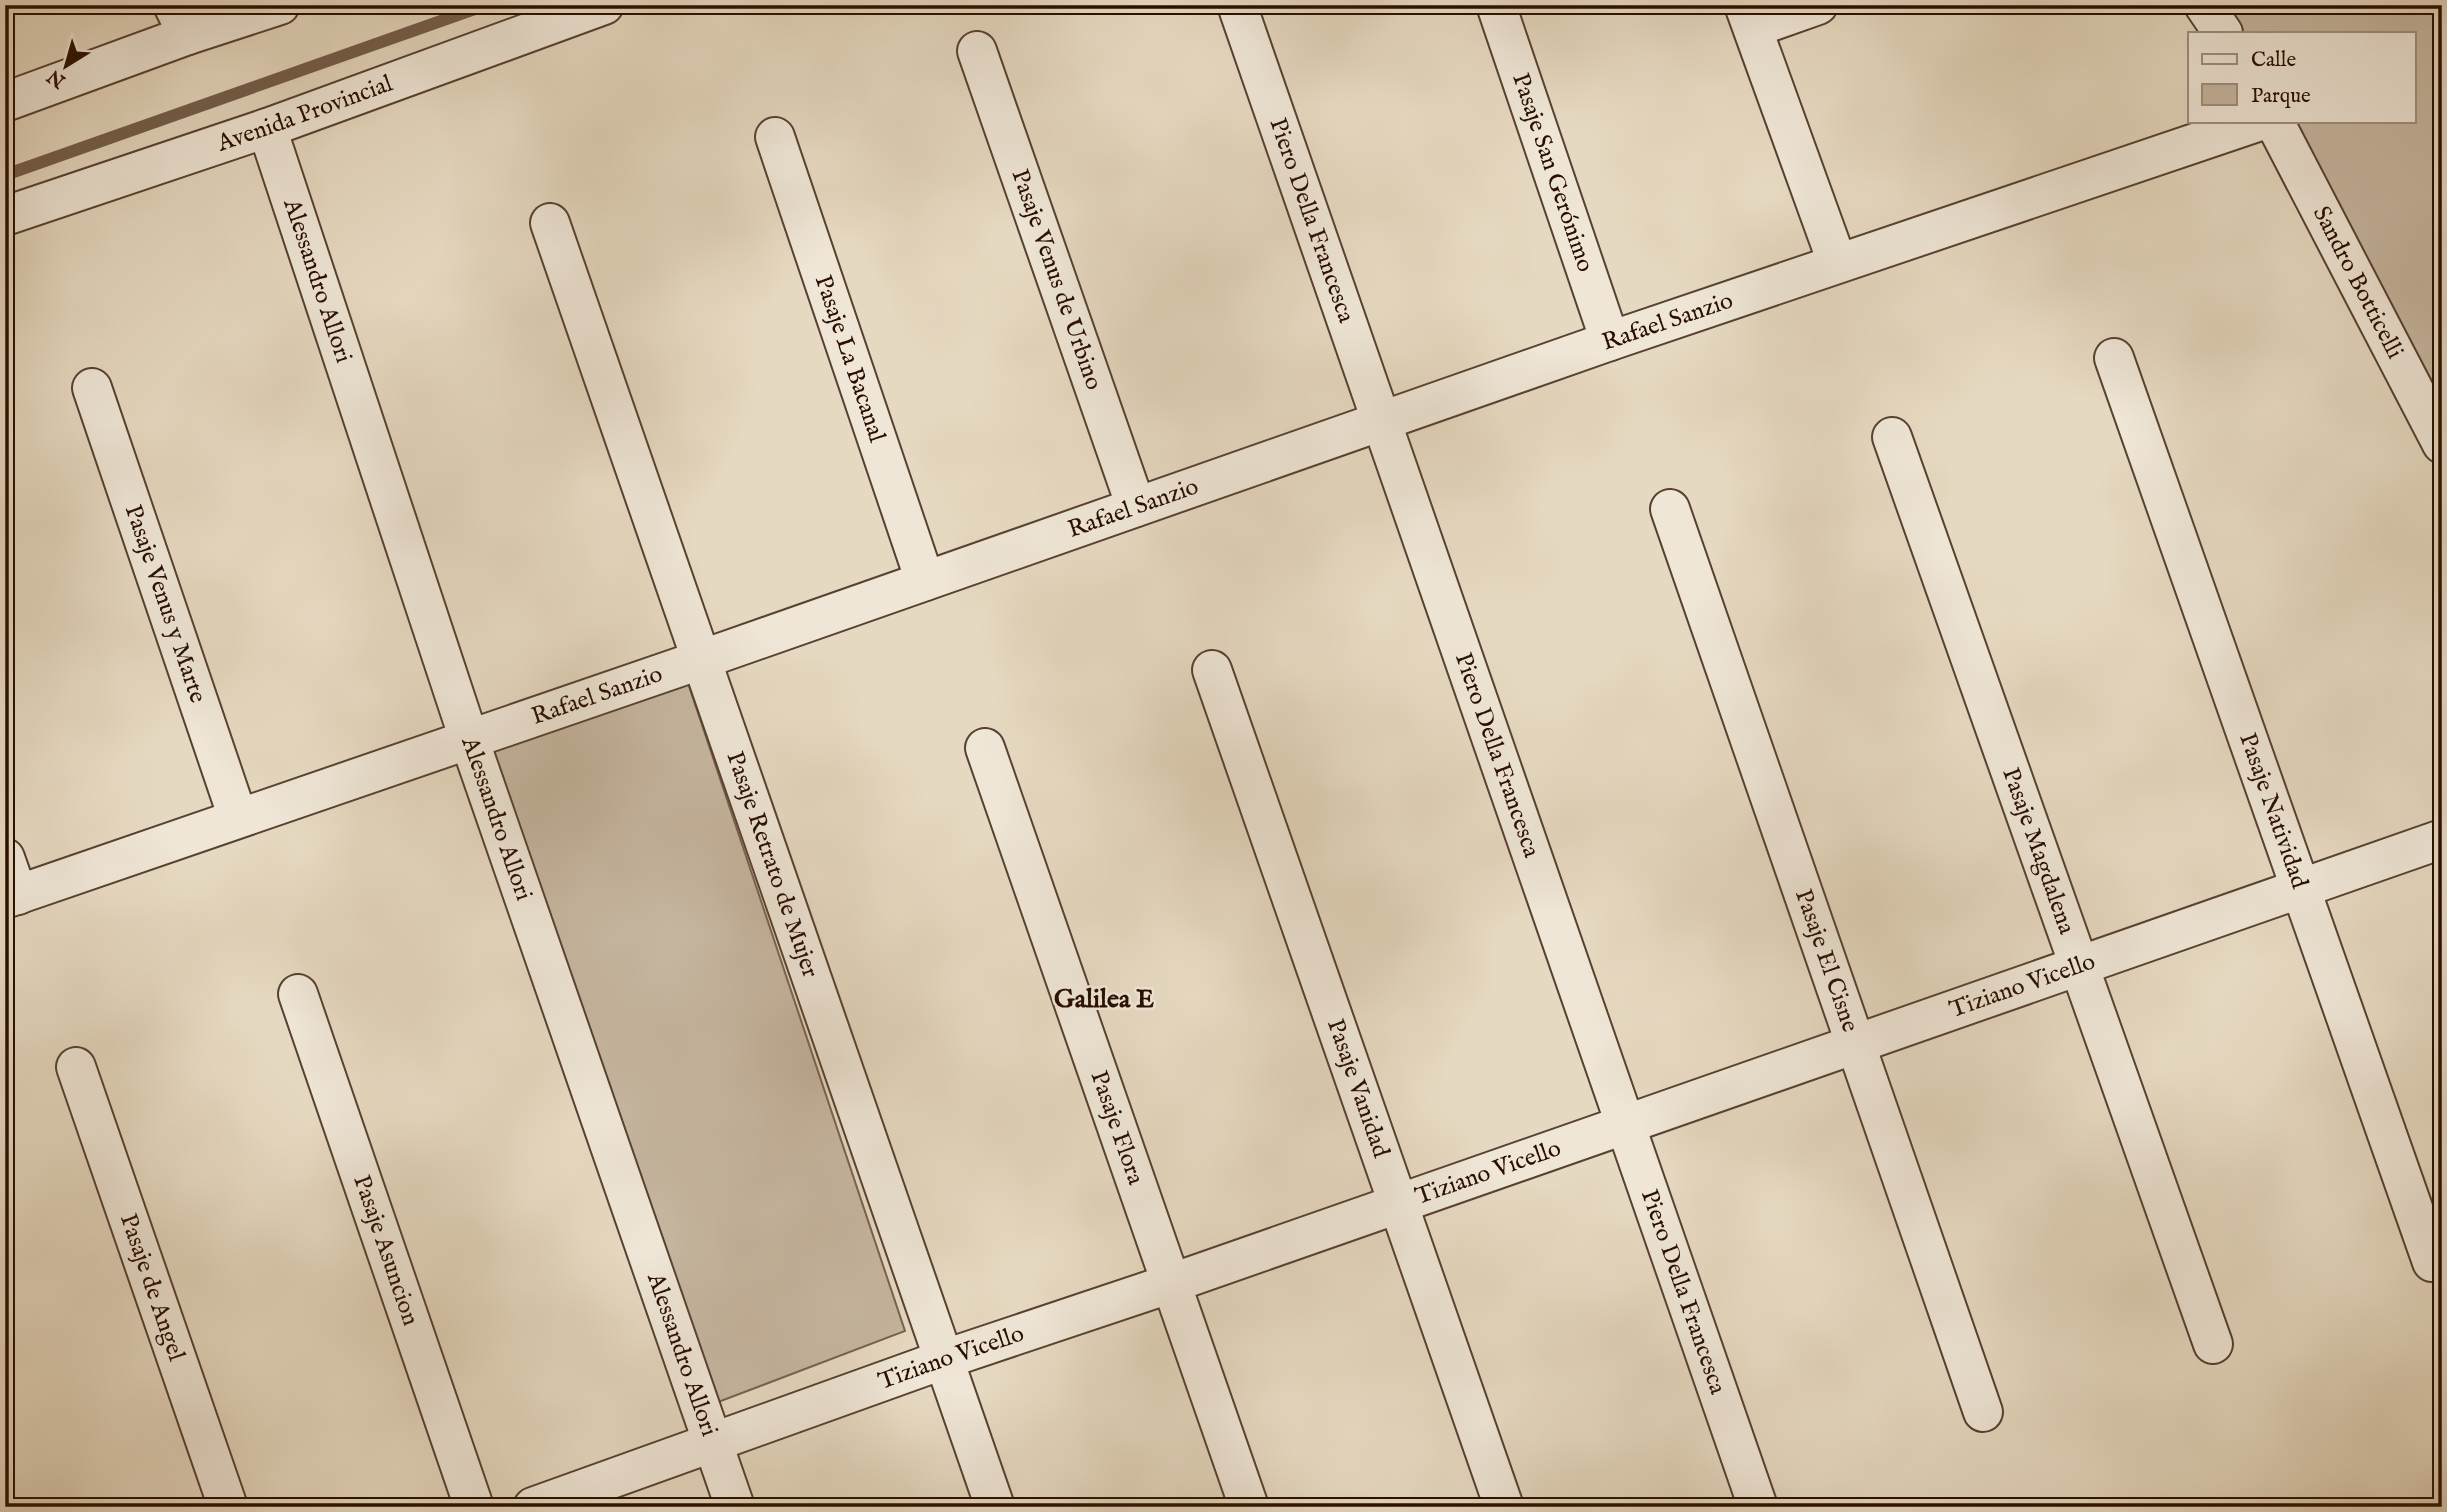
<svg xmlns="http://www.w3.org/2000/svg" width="2447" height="1512" font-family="'IM FELL English',serif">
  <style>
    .green { fill: #c6b6a0; stroke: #786250; stroke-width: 2 }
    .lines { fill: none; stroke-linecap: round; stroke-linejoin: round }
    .stream { stroke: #745e4c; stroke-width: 12 }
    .minor-casing { stroke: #584130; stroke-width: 42 }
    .tertiary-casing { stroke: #584130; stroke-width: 42 }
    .minor { stroke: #efe6d7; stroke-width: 38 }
    .tertiary { stroke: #efe6d7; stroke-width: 38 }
    .labels { text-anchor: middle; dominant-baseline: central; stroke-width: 5; stroke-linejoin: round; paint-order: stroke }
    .street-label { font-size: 24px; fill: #290e00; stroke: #efe6d7 }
    .neighbourhood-label { font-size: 26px; font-weight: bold; fill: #290e00; stroke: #efe6d7 }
  </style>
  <rect width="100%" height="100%" fill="#e6d9c1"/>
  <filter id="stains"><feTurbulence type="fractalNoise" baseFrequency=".00286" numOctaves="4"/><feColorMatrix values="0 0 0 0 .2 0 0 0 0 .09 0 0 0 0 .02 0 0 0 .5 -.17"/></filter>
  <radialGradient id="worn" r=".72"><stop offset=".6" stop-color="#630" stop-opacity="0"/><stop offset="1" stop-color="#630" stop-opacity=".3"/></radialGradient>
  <!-- green -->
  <path class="green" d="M2222,5H2442V419L2291,121H2414V33H2239Z
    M687,680L905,1331L705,1407L491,747Z"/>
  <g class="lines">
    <!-- stream -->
    <path class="stream" d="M5,175L486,5"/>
    <!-- minor casing -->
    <g class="minor-casing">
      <g id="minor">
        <path d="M173,5L188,35"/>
        <path id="s1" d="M1237,5L1758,1507"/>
        <path id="s2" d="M1496,5L1610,341"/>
        <path d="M1744,5L1837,262"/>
        <path d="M2204,5L2223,33"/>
        <path d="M1753,28L1818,5"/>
        <path id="s3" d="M977,51L1136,507"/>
        <path id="s4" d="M2274,121L2442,444"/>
        <path id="s5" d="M267,128L469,739L735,1507"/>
        <path id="s6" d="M775,137L925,581"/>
        <path id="s7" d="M5,216L267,128L604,5"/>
        <path id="s8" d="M550,223L995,1507"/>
        <path id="s9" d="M2114,358L2432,1262"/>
        <path id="s10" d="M92,388L238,818"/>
        <path id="s11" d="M1892,437L2213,1344"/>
        <path id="s12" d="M1670,509L1983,1412"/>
        <path id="s13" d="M1212,670L1504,1507"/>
        <path id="s14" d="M985,748L1249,1507"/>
        <path d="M5,858L18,895"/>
        <path id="s15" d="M5,899L703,659L1610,341L2260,121"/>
        <path id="s16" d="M298,994L474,1507"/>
        <path id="s17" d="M76,1067L228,1507"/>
        <path id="s18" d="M533,1507L945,1359L1172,1283L2442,839"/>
      </g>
    </g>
    <!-- tertiary casing -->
    <g class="tertiary-casing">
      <path id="tertiary" d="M5,102L188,35L280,5"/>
    </g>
    <!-- minor -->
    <use href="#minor" class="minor"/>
    <!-- tertiary -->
    <use href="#tertiary" class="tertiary"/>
  </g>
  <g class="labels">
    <!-- street labels -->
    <g class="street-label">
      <text stroke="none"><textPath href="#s7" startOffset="317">Avenida Provincial</textPath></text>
      <text stroke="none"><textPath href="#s2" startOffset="177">Pasaje San Gerónimo</textPath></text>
      <text stroke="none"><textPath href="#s1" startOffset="228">Piero Della Francesca</textPath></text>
      <text stroke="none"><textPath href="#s3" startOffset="242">Pasaje Venus de Urbino</textPath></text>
      <text stroke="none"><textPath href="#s5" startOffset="161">Alessandro Allori</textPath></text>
      <text stroke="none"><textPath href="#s4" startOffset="182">Sandro Botticelli</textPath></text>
      <text stroke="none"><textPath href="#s15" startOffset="1760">Rafael Sanzio</textPath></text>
      <text stroke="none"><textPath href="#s6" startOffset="234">Pasaje La Bacanal</textPath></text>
      <text stroke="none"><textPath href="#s15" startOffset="1194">Rafael Sanzio</textPath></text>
      <text stroke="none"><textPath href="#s10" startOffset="228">Pasaje Venus y Marte</textPath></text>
      <text stroke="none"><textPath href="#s15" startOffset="626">Rafael Sanzio</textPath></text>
      <text stroke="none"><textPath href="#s1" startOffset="794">Piero Della Francesca</textPath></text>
      <text stroke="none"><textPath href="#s9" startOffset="480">Pasaje Natividad</textPath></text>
      <text stroke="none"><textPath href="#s5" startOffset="728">Alessandro Allori</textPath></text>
      <text stroke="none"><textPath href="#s11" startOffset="439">Pasaje Magdalena</textPath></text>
      <text stroke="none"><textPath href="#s8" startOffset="679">Pasaje Retrato de Mujer</textPath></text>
      <text stroke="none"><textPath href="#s12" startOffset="478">Pasaje El Cisne</textPath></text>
      <text stroke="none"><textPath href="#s18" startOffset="1578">Tiziano Vicello</textPath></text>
      <text stroke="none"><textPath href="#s13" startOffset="443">Pasaje Vanidad</textPath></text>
      <text stroke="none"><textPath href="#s14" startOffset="402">Pasaje Flora</textPath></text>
      <text stroke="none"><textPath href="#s18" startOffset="1012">Tiziano Vicello</textPath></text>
      <text stroke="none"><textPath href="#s16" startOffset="271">Pasaje Asuncion</textPath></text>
      <text stroke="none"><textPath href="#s17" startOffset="233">Pasaje de Angel</textPath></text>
      <text stroke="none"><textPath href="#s1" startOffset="1362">Piero Della Francesca</textPath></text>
      <text stroke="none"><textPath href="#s5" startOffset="1295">Alessandro Allori</textPath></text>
      <text stroke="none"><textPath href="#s18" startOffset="444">Tiziano Vicello</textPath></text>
    </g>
    <!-- neighbourhood labels -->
    <g class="neighbourhood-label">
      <text x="1104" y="999">Galilea E</text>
    </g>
  </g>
  <!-- margin -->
  <rect width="2447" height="1512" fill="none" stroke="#e6d9c1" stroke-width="28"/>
  <rect x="7" y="7" width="2433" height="1498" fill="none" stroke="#290e00" stroke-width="3.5"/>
  <rect x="14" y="14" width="2419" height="1484" fill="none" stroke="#290e00" stroke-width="2"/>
  <!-- legend -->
  <rect x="2188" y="32" width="228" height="91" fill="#efe6d7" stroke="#a09081" stroke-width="2"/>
  <rect x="2202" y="54" width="35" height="10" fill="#efe6d7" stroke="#a09081" stroke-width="2"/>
  <text x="2251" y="66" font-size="21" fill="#290e00">Calle</text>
  <rect x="2202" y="84" width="35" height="21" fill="#c6b6a0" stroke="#a09081" stroke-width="2"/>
  <text x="2251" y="102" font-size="21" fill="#290e00">Parque</text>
  <!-- north arrow -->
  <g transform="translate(66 66) rotate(217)" stroke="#efe6d7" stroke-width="5" paint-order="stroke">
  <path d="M0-5L12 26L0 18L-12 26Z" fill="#290e00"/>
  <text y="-10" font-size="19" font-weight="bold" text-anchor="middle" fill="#290e00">N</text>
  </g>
  <rect width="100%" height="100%" filter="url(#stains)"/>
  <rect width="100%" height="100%" fill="url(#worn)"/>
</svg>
